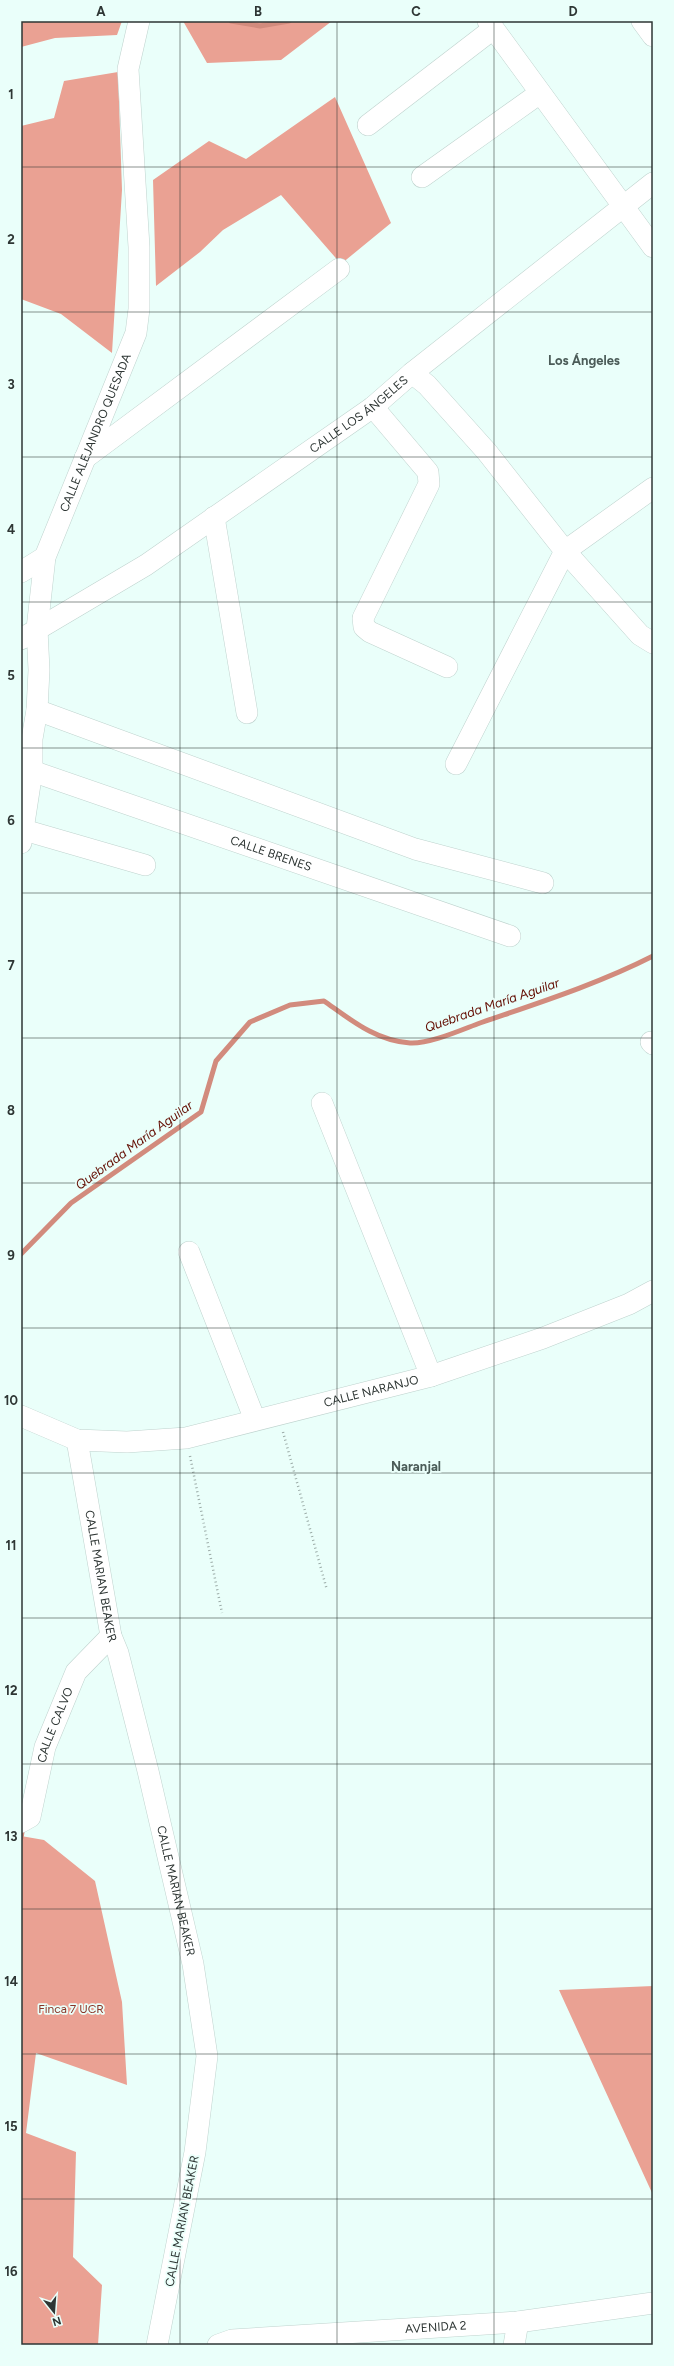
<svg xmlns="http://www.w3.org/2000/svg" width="674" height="2366" font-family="Figtree,sans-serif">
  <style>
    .forest { fill: #eaa193 }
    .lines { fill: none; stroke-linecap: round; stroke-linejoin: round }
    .stream { stroke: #d28b7d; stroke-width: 5 }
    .minor-casing { stroke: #bfd3ce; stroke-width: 22 }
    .path { stroke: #9dada9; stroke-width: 2.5; stroke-dasharray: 1 3; stroke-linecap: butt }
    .minor { stroke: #fff; stroke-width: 21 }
    .grid { fill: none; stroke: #2e3634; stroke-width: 1; stroke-opacity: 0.55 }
    .labels { text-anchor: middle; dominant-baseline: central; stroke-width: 3.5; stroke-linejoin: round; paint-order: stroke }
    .street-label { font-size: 12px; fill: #2e3634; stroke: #eafffa }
    .park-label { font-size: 12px; fill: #893426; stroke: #eafffa }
    .neighbourhood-label { font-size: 13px; font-weight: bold; fill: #4b5c58; stroke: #eafffa }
    .water-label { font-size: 13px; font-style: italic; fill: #640f04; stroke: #eafffa }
    .neatline { fill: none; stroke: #2e3634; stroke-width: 1.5 }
    .grid-label { font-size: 13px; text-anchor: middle; font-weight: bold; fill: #2e3634 }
  </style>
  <rect width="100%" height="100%" fill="#eafffa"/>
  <!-- forest -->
  <path class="forest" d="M21,21H122L117,35L55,38L21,47Z
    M183,21H332L281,60L207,63Z
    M118,72L122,190L112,353L61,314L21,299V126L54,118L64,81Z
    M335,97L391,223L341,264L281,195L223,230L200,252L156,286L153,180L209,141L246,159Z
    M21,1836L44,1840L95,1881L122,2002L127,2085L36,2053L26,2133L76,2152L73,2257L102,2285L98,2345H21Z
    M653,1986V2195L559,1990Z"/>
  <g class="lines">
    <!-- stream -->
    <path class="stream" d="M231,21L260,26L289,21
      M21,1254L71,1203L201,1112L216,1061L250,1022L290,1005L324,1001C351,1020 376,1041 410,1043C430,1044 461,1030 480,1023C538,1003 598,984 653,956
      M21,1838L23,1826"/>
    <!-- minor casing -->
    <g class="minor-casing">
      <g id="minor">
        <path d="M488,21L653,247"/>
        <path d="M642,21L653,36"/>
        <path d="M368,125L493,29"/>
        <path d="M422,177L540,93"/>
        <path d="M412,373L427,385L487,452L565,551L640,635L653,643"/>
        <path d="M373,407L428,472L429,484L363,618L364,627L370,632L447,667"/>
        <path d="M85,458L339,269"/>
        <path d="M214,517L247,713"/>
        <path d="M21,572L45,557"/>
        <path id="s1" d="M21,639L146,565L373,407L412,373L653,183"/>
        <path d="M37,710L415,849L543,883"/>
        <path d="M456,764L565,551L653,488"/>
        <path id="s2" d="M32,771L510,936"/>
        <path d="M24,830L145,865"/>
        <path id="s3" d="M21,843L32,771V739L37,710L39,670L37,629L45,557L136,333L139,309V247L128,69L139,21"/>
        <path d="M651,1042L653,1044"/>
        <path d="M322,1103L431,1376"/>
        <path d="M189,1252L255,1420"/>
        <path id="s4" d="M21,1416L77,1440L127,1442L186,1438L431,1376L543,1338L629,1304L653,1291"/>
        <path id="s5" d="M77,1440L111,1636L118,1653L148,1771L193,1964L207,2056L195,2152L157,2345"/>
        <path id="s6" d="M21,1822L30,1817L45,1747L76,1672L111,1636"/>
        <path id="s7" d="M218,2345L232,2340L518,2322L653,2303"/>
        <path d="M514,2345L518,2322"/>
      </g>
    </g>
    <!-- path -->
    <path class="path" d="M283,1432L327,1590
      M190,1456L222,1613"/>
    <!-- minor -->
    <use href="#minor" class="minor"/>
  </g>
  <!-- grid -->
  <path class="grid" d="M180,21V2345M337,21V2345M494,21V2345M21,167H653M21,312H653M21,457H653M21,602H653M21,748H653M21,893H653M21,1038H653M21,1183H653M21,1328H653M21,1473H653M21,1618H653M21,1764H653M21,1909H653M21,2054H653M21,2199H653"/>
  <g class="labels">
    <!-- street labels -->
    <g class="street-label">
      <text stroke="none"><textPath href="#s1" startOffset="406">CALLE LOS ÁNGELES</textPath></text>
      <text stroke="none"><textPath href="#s3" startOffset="422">CALLE ALEJANDRO QUESADA</textPath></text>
      <text stroke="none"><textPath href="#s2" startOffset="253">CALLE BRENES</textPath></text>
      <text stroke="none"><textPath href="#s4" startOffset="361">CALLE NARANJO</textPath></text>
      <text stroke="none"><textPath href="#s5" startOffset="138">CALLE MARIAN BEAKER</textPath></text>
      <text stroke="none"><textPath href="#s6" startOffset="106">CALLE CALVO</textPath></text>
      <text stroke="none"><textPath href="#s5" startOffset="462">CALLE MARIAN BEAKER</textPath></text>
      <text transform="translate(182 2221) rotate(-79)">CALLE MARIAN BEAKER</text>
      <text stroke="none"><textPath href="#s7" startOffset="219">AVENIDA 2</textPath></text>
    </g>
    <!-- park labels -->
    <g class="park-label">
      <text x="71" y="2009">Finca 7 UCR</text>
    </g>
    <!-- neighbourhood labels -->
    <g class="neighbourhood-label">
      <text x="584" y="360">Los Ángeles</text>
      <text x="416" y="1466">Naranjal</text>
    </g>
    <!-- water labels -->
    <g class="water-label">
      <text transform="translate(492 1005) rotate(-19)">Quebrada María Aguilar</text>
      <text transform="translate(134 1145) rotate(-36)">Quebrada María Aguilar</text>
    </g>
  </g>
  <!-- border -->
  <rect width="674" height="2366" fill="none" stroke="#eafffa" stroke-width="44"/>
  <!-- north arrow -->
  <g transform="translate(54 2312) rotate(163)" stroke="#eafffa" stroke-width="3" paint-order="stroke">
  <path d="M0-3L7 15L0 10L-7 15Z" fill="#2e3634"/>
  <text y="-6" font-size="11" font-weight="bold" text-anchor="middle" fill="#2e3634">N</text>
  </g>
  <rect x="22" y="22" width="630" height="2322" class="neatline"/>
  <g class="grid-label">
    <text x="101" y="16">A</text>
    <text x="258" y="16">B</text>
    <text x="416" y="16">C</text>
    <text x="573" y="16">D</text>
    <text x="11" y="99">1</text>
    <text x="11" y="244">2</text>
    <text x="11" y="389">3</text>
    <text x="11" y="534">4</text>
    <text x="11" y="680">5</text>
    <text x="11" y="825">6</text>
    <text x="11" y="970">7</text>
    <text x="11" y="1115">8</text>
    <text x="11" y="1260">9</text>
    <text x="11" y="1405">10</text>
    <text x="11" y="1550">11</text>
    <text x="11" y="1695">12</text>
    <text x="11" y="1841">13</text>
    <text x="11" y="1986">14</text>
    <text x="11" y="2131">15</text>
    <text x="11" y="2276">16</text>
  </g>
</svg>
